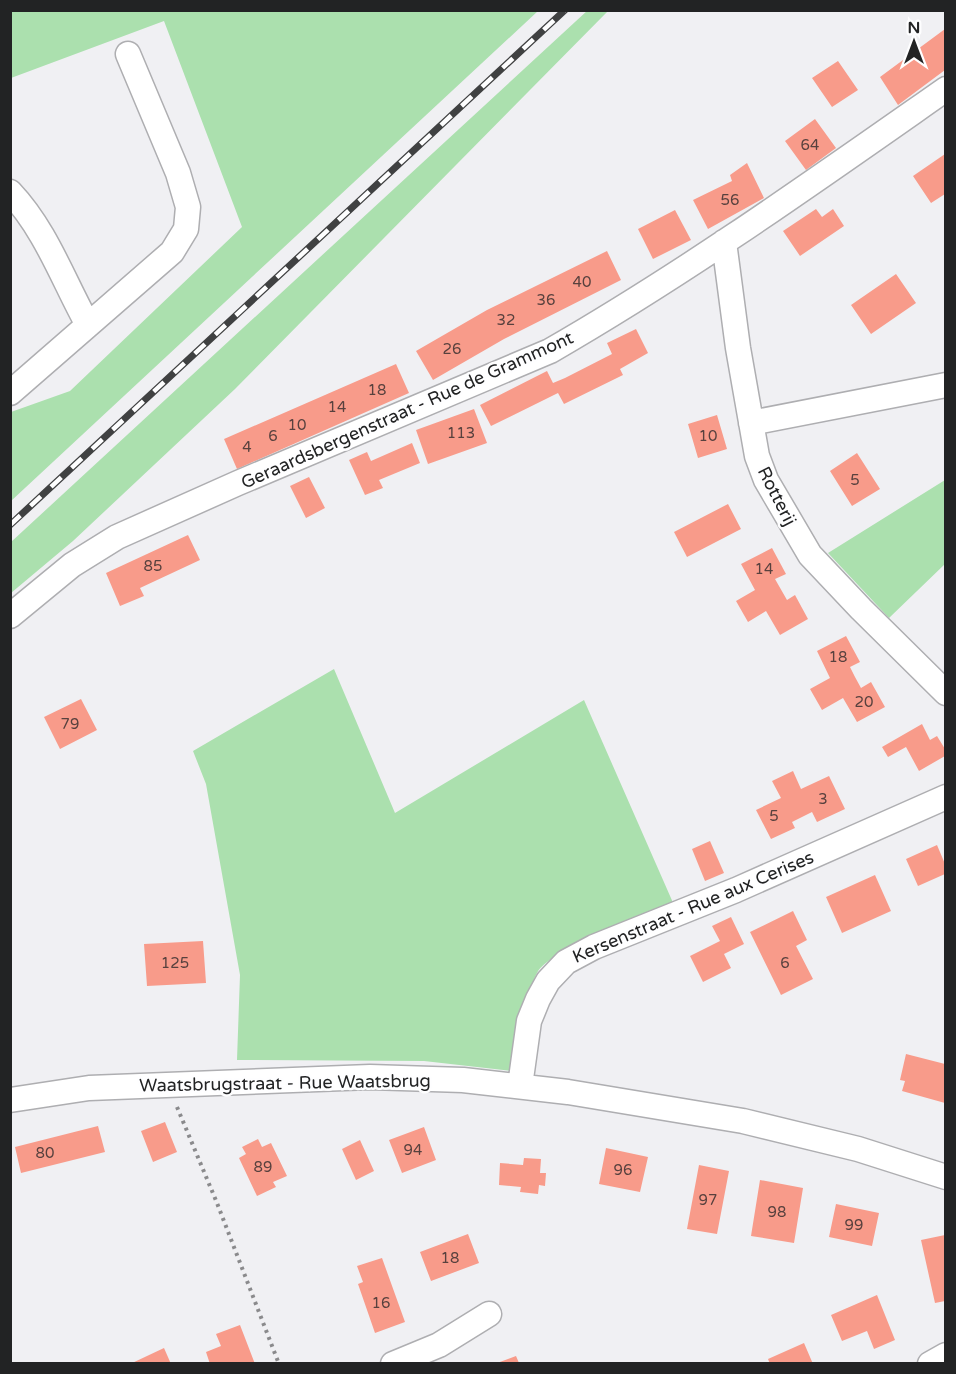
<svg xmlns="http://www.w3.org/2000/svg" width="956" height="1374" font-family="'Varela Round',sans-serif">
  <style>
    .green { fill: #abe0ae }
    .building { fill: #f89b8a }
    .lines { fill: none; stroke-linecap: round; stroke-linejoin: round }
    .minor-casing { stroke: #aeaeb1; stroke-width: 27 }
    .path { stroke: #8a8a8c; stroke-width: 4; stroke-dasharray: 3 4.5; stroke-linecap: butt }
    .minor { stroke: #fff; stroke-width: 24 }
    .rail-casing { stroke: #404142; stroke-width: 7 }
    .rail { stroke: #fefeff; stroke-width: 4.5; stroke-dasharray: 14; stroke-linecap: butt }
    .labels { text-anchor: middle; dominant-baseline: central; stroke-width: 5; stroke-linejoin: round; paint-order: stroke }
    .number-label { font-size: 15px; fill: #58413e }
    .street-label { font-size: 18px; fill: #222324; stroke: #fefeff }
  </style>
  <rect width="100%" height="100%" fill="#f0f0f3"/>
  <!-- green -->
  <path class="green" d="M588,10L608,11L235,389L73,541L11,593V542Z
    M10,11L11,10L538,11L11,501V412L70,391L242,227L164,21L11,78Z
    M945,480V564L889,618L828,553Z
    M334,669L395,813L584,700L674,905L551,959C546,963 540,967 537,973C525,995 518,1045 512,1071L424,1061L237,1060L240,975L206,784L193,751Z"/>
  <!-- building -->
  <path class="building" d="M945,29V70L898,105L880,77Z
    M838,61L858,90L832,107L812,78Z
    M815,119L836,148L806,170L785,141Z
    M945,154V194L931,203L913,176Z
    M747,163L764,198L708,229L693,200L732,181L730,175Z
    M816,209L822,217L833,209L844,226L800,256L783,231Z
    M675,210L691,240L653,259L638,229Z
    M607,251L621,280L504,339L433,380L416,351L487,310Z
    M896,274L916,303L871,334L851,305Z
    M636,329L648,353L620,369L623,375L564,404L558,393L491,426L480,405L547,371L553,383L565,378L612,354L607,343Z
    M396,364L409,393L237,469L224,439Z
    M474,409L487,443L428,464L416,430Z
    M717,415L727,449L698,458L688,424Z
    M412,443L420,463L379,480L383,488L365,495L349,460L367,452L371,461Z
    M857,453L880,489L852,506L830,471Z
    M309,477L325,508L306,518L290,486Z
    M728,504L741,529L687,557L674,532Z
    M188,535L200,560L140,588L144,596L120,606L106,573Z
    M772,548L786,574L775,579L787,600L795,595L808,619L780,635L766,611L748,622L736,601L755,590L741,564Z
    M846,636L860,662L850,667L855,677L861,688L871,682L885,707L857,722L843,698L822,710L810,689L830,678L817,651Z
    M81,699L97,730L60,749L44,717Z
    M922,724L930,740L937,736L945,749V756L919,771L906,747L888,757L882,747Z
    M793,771L801,789L829,776L845,809L817,822L812,812L792,822L795,828L771,839L756,810L781,798L772,781Z
    M710,841L724,873L705,881L692,849Z
    M937,845L945,864V874L918,886L906,859Z
    M875,875L891,911L842,933L826,897Z
    M793,911L807,940L796,946L813,979L781,995L750,932Z
    M731,917L744,944L724,954L731,968L703,982L690,956L720,941L712,926Z
    M203,941L206,983L147,986L144,944Z
    M906,1054L945,1064V1103L902,1091L905,1081L900,1080Z
    M165,1122L177,1152L153,1162L141,1131Z
    M98,1126L105,1152L21,1173L15,1147Z
    M424,1127L436,1160L402,1173L389,1140Z
    M258,1139L262,1147L271,1143L287,1176L273,1182L276,1187L257,1196L239,1158L246,1154L242,1147Z
    M360,1140L374,1171L356,1180L342,1149Z
    M606,1148L648,1157L640,1192L599,1184Z
    M524,1158L541,1159L540,1173H546L545,1186L539,1185L538,1194L520,1192L521,1187L499,1185L500,1163L523,1165Z
    M699,1165L729,1171L717,1234L687,1229Z
    M760,1180L803,1188L794,1243L751,1236Z
    M836,1204L879,1213L872,1246L829,1237Z
    M468,1234L479,1263L431,1281L420,1252Z
    M945,1235V1301L935,1303L921,1240Z
    M382,1258L405,1322L375,1333L358,1284L363,1282L357,1266Z
    M877,1295L895,1340L874,1349L867,1331L842,1341L831,1315Z
    M240,1325L255,1364H210L206,1352L221,1346L216,1334Z
    M804,1343L813,1364H770L768,1359Z
    M164,1348L171,1364H130Z
    M516,1356L519,1363H497Z"/>
  <g class="lines">
    <!-- minor casing -->
    <g class="minor-casing">
      <path id="minor" d="M10,192C46,230 63,280 88,325
        M724,242L738,348L757,456L766,480L810,555L861,609L946,693
        M10,393L172,252L186,229L188,207L178,173L128,54
        M751,423L946,385
        M10,616L72,565L117,537L238,483L550,351C687,272 816,180 946,89
        M520,1086L529,1021L538,999L548,981L566,962L594,947L736,890L946,797
        M10,1100L89,1088L370,1077L463,1080L568,1092L743,1121L858,1149L946,1177
        M393,1364L439,1345L489,1314
        M930,1364L946,1355"/>
    </g>
    <!-- path -->
    <path class="path" d="M177,1107L217,1203L279,1364"/>
    <!-- minor -->
    <use href="#minor" class="minor"/>
    <!-- rail casing -->
    <g class="rail-casing">
      <path id="rail" d="M10,525L565,10"/>
    </g>
    <!-- rail -->
    <use href="#rail" class="rail"/>
  </g>
  <g class="labels">
    <!-- number labels -->
    <g class="number-label">
      <text x="810" y="145">64</text>
      <text x="730" y="200">56</text>
      <text x="582" y="282">40</text>
      <text x="546" y="300">36</text>
      <text x="506" y="320">32</text>
      <text x="452" y="349">26</text>
      <text x="377" y="390">18</text>
      <text x="337" y="407">14</text>
      <text x="297" y="425">10</text>
      <text x="461" y="433">113</text>
      <text x="273" y="436">6</text>
      <text x="708" y="436">10</text>
      <text x="247" y="447">4</text>
      <text x="855" y="480">5</text>
      <text x="153" y="566">85</text>
      <text x="764" y="569">14</text>
      <text x="838" y="657">18</text>
      <text x="864" y="702">20</text>
      <text x="70" y="724">79</text>
      <text x="823" y="799">3</text>
      <text x="774" y="816">5</text>
      <text x="175" y="963">125</text>
      <text x="785" y="963">6</text>
      <text x="413" y="1150">94</text>
      <text x="45" y="1153">80</text>
      <text x="263" y="1167">89</text>
      <text x="623" y="1170">96</text>
      <text x="708" y="1200">97</text>
      <text x="777" y="1212">98</text>
      <text x="854" y="1225">99</text>
      <text x="450" y="1258">18</text>
      <text x="381" y="1303">16</text>
    </g>
    <!-- street labels -->
    <g class="street-label">
      <text transform="translate(407 410) rotate(-24)">Geraardsbergenstraat - Rue de Grammont</text>
      <text transform="translate(777 496) rotate(63)">Rotterij</text>
      <text transform="translate(693 907) rotate(-23)">Kersenstraat - Rue aux Cerises</text>
      <text transform="translate(285 1083) rotate(-1)">Waatsbrugstraat - Rue Waatsbrug</text>
    </g>
  </g>
  <!-- border -->
  <rect width="956" height="1374" fill="none" stroke="#222324" stroke-width="24"/>
  <!-- north arrow -->
  <g transform="translate(914 42)" stroke="#fefeff" stroke-width="4.5" paint-order="stroke">
  <path d="M0-4.5L10 22L0 15L-10 22Z" fill="#222324"/>
  <text y="-9" font-size="16" font-weight="bold" text-anchor="middle" fill="#222324">N</text>
  </g>
</svg>
